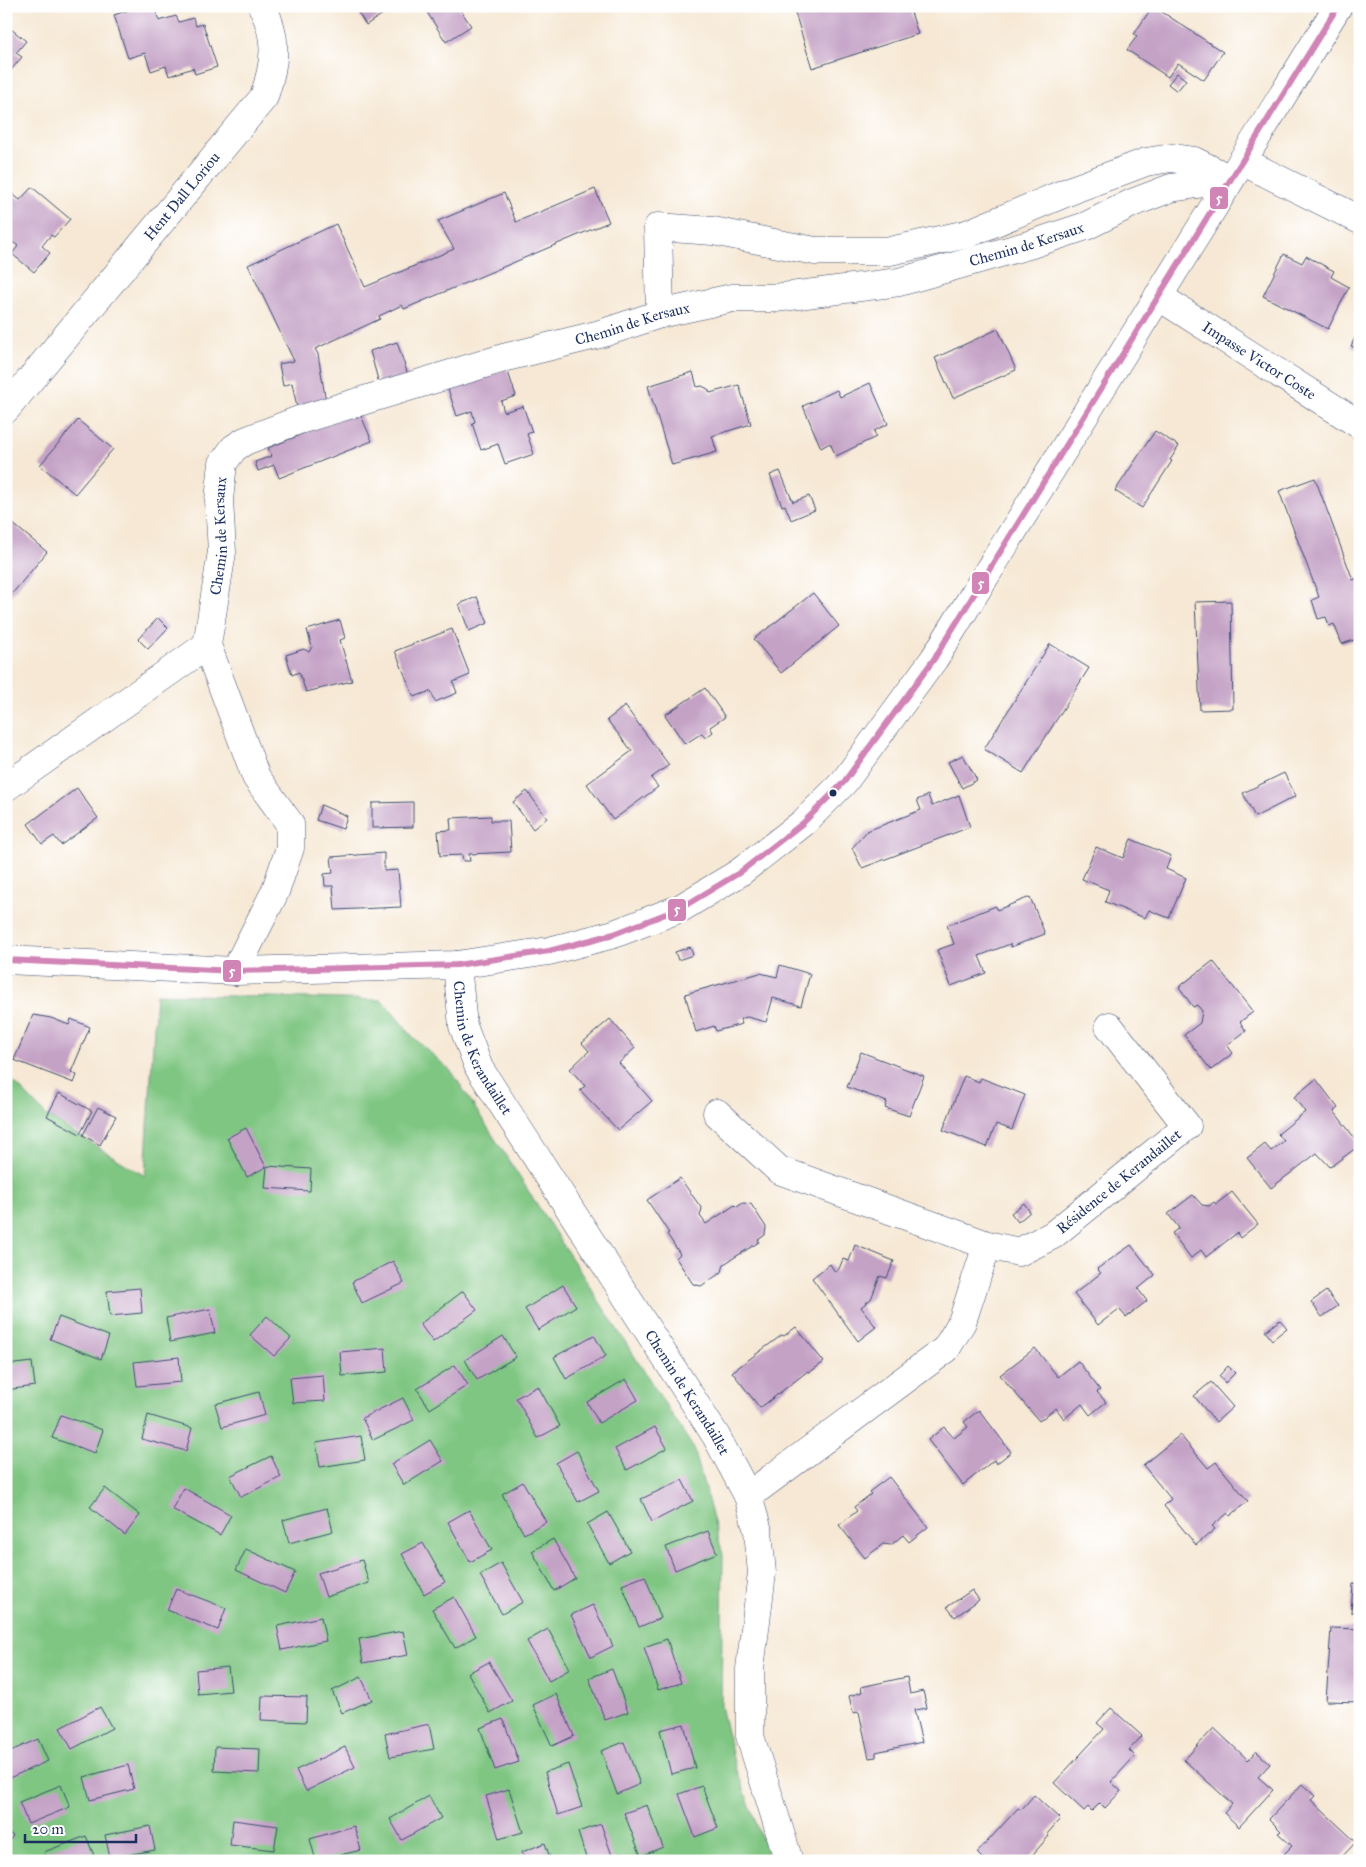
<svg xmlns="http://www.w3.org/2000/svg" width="1366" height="1867" font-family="'IM FELL Great Primer',serif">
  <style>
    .green { fill: #7fc682; stroke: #4d7a70 }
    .building { fill: #c4a2c6 }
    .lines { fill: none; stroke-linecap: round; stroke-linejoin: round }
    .minor-casing { stroke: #3c4b70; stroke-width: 29 }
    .minor { stroke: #fff; stroke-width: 28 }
    .bus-1-casing { stroke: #fff; stroke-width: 10 }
    .bus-1 { stroke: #d184b6; stroke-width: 6 }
    .bus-dot { fill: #1b2f5e; stroke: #fff; stroke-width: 2 }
    .labels { text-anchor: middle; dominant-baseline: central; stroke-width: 4; stroke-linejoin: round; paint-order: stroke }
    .street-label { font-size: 15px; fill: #1b2f5e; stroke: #fff }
    .line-badge { stroke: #fff; stroke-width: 2 }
    .badge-label { font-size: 14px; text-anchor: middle; font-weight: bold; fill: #fff }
  </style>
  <rect width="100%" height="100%" fill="#fff"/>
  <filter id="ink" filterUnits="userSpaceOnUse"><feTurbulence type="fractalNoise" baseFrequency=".02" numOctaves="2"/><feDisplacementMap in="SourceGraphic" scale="10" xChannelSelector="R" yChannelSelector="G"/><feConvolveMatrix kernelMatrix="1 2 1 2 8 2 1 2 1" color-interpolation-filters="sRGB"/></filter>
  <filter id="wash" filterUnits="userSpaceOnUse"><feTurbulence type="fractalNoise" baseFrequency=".0096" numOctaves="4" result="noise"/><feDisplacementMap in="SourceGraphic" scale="20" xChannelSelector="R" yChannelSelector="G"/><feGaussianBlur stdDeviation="1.12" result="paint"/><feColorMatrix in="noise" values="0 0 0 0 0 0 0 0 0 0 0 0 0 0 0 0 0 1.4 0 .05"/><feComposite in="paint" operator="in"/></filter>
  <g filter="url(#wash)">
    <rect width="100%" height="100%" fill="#f6e8d4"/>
    <!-- green -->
    <path class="green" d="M156,994L382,1000L413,1037L452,1072L694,1449L723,1555L721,1706L734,1762L770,1861H6V1074L47,1116L145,1176Z"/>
    <g id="blocks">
      <!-- building -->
      <path class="building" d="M141,6H154L159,21L176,16L179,22L193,18L196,26L203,24L217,67L195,74L193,68L169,76L166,66L151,71L145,53L128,58L114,15Z
        M354,6H395L366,25Z
        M423,6H458L471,26L446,42Z
        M793,6H909L918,34L812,68Z
        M1153,6L1223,52L1204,80L1178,63L1168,77L1127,50L1137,36L1134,34Z
        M6,25L26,41L16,53L22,57L6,76Z
        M1177,73L1186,80L1177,91L1168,84Z
        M32,187L70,219L54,237L51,235L42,246L50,253L34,272L12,254L18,246L6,237V189L20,200Z
        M595,189L609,222L404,309L402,305L379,316L380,319L315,349L318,354L326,402L297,407L292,383L283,386L279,364L294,361L248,265L336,224L365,287L454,249L438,221L504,193L516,222Z
        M1284,254L1302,263L1306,256L1334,271L1331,277L1349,287L1328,329L1263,296Z
        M1360,327V350L1351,346Z
        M998,329L1016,370L953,398L935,358Z
        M397,342L409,378L380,387L370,351Z
        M507,369L516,396L501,401L504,412L523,406L532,432L527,434L534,454L505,464L498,444L481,450L472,423L475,422L472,411L457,416L448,389Z
        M693,372L697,387L702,386L708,389L710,393L739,385L751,424L712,436L717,452L672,465L648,386Z
        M870,383L888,424L874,431L876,437L836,456L830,443L821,448L803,406L837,390L840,397Z
        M359,411L372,441L279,478L274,465L258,471L255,462L272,456L268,448Z
        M78,420L113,449L75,494L40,465Z
        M1155,431L1179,446L1170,460L1172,461L1142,508L1115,491Z
        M780,471L793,502L809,496L815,510L791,520L785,505L782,506L770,475Z
        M1315,478L1353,580L1360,577V638L1342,644L1334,624L1329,626L1326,617L1318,619L1312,600L1319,597L1279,491Z
        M6,518L47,552L6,601Z
        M813,593L839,626L781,673L754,639Z
        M477,597L488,623L469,631L459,604Z
        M1231,601L1233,709L1200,710L1195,602Z
        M158,618L168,628L148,649L138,639Z
        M340,620L345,638L340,640L352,681L306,692L299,672L292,675L286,655L304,649L309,652L312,647L307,630Z
        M452,629L470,675L453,682L457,693L435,702L431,691L414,697L395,651Z
        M1050,644L1089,668L1023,773L984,749Z
        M705,688L725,717L710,727L713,732L705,738L702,733L685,744L665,715Z
        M625,706L669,765L651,778L658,787L613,820L587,784L632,751L607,720Z
        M963,755L977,780L962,788L948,762Z
        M1284,773L1296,796L1255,817L1243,793Z
        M77,788L98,818L61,845L54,836L42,844L28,824Z
        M527,791L547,818L533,829L513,802Z
        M928,795L932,806L959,795L970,827L862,868L852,848L867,831L921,810L917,800Z
        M413,802V827L372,828V803Z
        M321,805L347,816L343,829L316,820Z
        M491,816V821H509L511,852L469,854L470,861H463L462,855L440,856L438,831L451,830L450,818Z
        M1131,839L1171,856L1166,869L1186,878L1169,918L1149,910L1145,918L1105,902L1109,890L1082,879L1096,847L1123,858Z
        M384,853V871L398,870L401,907L335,910L333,886H325L324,874L333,873L331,857Z
        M1030,897L1045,934L1011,947L1010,944L979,956L986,973L951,986L937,950L954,944L947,925L996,906L997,910Z
        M690,947L693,955L678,960L675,952Z
        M1213,961L1253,1012L1240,1022L1246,1031L1227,1045L1233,1053L1211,1070L1184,1035L1200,1023L1202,1011L1197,1005L1193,1007L1179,987Z
        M780,965L810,974L801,1006L773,998L766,1022L747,1017L740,1019L742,1024L716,1031L714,1026L696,1032L685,994L760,973L777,977Z
        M33,1015L51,1018L69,1025L71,1019L90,1027L71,1072L77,1075L74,1083L14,1060Z
        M610,1019L635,1048L619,1063L652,1101L618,1130L580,1090L585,1086L570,1069L589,1051L582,1043Z
        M861,1052L924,1076L909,1116L885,1108L887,1102L847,1087Z
        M964,1076L979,1082L981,1078L1025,1095L1012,1130L996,1124L987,1147L943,1130Z
        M1316,1079L1338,1108L1334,1111L1360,1145L1330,1167L1317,1153L1271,1188L1247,1158L1265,1144L1271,1151L1284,1141L1278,1134L1305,1112L1294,1097Z
        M59,1093L92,1111L80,1134L47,1116Z
        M98,1107L116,1116L100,1145L83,1135Z
        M246,1128L266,1167L247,1177L227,1138Z
        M267,1166L311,1169L310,1191L265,1188Z
        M680,1178L702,1209L700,1216L706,1224L735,1205L737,1207L743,1203L751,1204L766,1227L765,1235L758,1240L759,1242L724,1264L722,1272L701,1286L693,1284L676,1258L680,1254L667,1234L669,1233L647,1200Z
        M1232,1192L1258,1224L1240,1238L1237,1233L1206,1257L1201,1250L1191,1258L1172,1233L1179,1228L1168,1214L1193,1195L1202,1205L1209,1206L1214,1202L1216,1204Z
        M1024,1203L1030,1212L1018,1222L1011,1213Z
        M855,1245L894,1261L887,1278L880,1276L871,1299L861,1307L876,1327L858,1341L812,1278L830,1264L835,1272L839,1269L843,1259L849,1261Z
        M1131,1245L1155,1275L1138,1289L1147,1301L1126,1317L1119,1309L1098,1325L1074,1294L1101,1273L1097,1269Z
        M393,1261L404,1283L362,1303L352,1282Z
        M563,1285L576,1306L538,1330L525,1309Z
        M140,1288L142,1313L110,1316L107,1291Z
        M463,1291L477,1310L433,1342L420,1324Z
        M1326,1291L1338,1306L1322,1317L1311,1302Z
        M210,1309L215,1333L170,1342L166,1318Z
        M267,1316L291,1338L274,1356L250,1335Z
        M59,1317L109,1336L101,1359L50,1339Z
        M1280,1320L1287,1328L1272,1340L1265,1331Z
        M796,1327L824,1362L810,1372L808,1371L760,1408L732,1372L782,1335L784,1336Z
        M594,1335L606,1356L566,1379L554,1357Z
        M503,1336L516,1357L477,1380L465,1360Z
        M385,1348L387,1372L342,1376L340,1352Z
        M1035,1348L1058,1377L1078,1361L1100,1390L1097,1392L1106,1402L1090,1415L1082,1404L1064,1419L1056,1408L1039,1421L1000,1375Z
        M179,1357L181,1382L137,1386L134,1362Z
        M32,1362L35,1386L6,1390V1365Z
        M455,1365L468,1385L430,1409L417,1389Z
        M1228,1366L1235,1373L1225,1383L1219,1376Z
        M323,1375L325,1401L293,1403L290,1378Z
        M626,1379L638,1400L599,1423L587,1402Z
        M1211,1382L1233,1407L1216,1422L1194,1396Z
        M538,1386L560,1426L538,1438L516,1398Z
        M259,1392L265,1415L222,1427L215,1404Z
        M403,1398L414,1420L373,1440L362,1418Z
        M979,1410L1011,1452L996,1464L994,1460L963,1485L928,1440L944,1427L954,1438L968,1427L964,1422Z
        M61,1415L103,1430L95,1453L52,1438Z
        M148,1415L192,1428L186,1451L142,1439Z
        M655,1427L667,1448L627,1470L615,1449Z
        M1180,1435L1208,1468L1216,1462L1248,1501L1230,1516L1228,1513L1212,1526L1215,1529L1196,1545L1164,1506L1171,1499L1143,1465Z
        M361,1436L365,1460L320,1467L316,1443Z
        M430,1440L443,1461L404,1485L391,1464Z
        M577,1451L599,1491L578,1502L556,1463Z
        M271,1456L281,1477L241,1497L230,1476Z
        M889,1477L928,1527L909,1542L903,1535L891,1545L883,1544L865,1558L839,1525L857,1511L854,1507L871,1494L869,1492Z
        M682,1480L693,1501L652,1522L641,1499Z
        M523,1482L546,1522L524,1534L502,1494Z
        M105,1488L140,1515L125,1535L90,1507Z
        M184,1488L231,1515L220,1535L172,1509Z
        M327,1508L333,1531L289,1543L283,1520Z
        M469,1510L492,1550L470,1562L448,1522Z
        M608,1512L630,1551L609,1563L587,1524Z
        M708,1531L717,1553L675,1570L666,1547Z
        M553,1539L575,1578L554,1591L532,1551Z
        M423,1543L445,1582L424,1594L402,1554Z
        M246,1549L295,1572L285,1593L236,1570Z
        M362,1560L369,1583L326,1597L318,1573Z
        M501,1563L523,1602L502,1614L480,1575Z
        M645,1576L661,1618L639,1627L622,1585Z
        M1353,1584L1360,1585V1613L1351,1612Z
        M176,1589L226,1608L218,1630L167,1610Z
        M972,1590L979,1600L955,1617L947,1607Z
        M454,1597L476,1636L455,1648L432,1609Z
        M593,1605L613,1646L591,1657L571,1615Z
        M321,1617L326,1641L282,1650L277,1626Z
        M1331,1628L1360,1629V1702L1326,1701Z
        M548,1629L570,1669L549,1681L527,1641Z
        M403,1631L408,1655L363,1663L359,1639Z
        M667,1639L681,1683L658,1690L644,1647Z
        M489,1662L512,1701L490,1713L468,1673Z
        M228,1667L231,1691L198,1694L196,1670Z
        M612,1669L628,1712L605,1720L589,1678Z
        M361,1677L372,1700L342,1713L332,1691Z
        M907,1677L910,1694L923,1691L927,1708L914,1710L922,1742L876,1752V1757L869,1758L859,1712L853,1713L849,1696L862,1692L861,1687Z
        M556,1694L574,1736L552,1746L533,1705Z
        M262,1696L307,1697L306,1722L261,1720Z
        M100,1707L112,1728L72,1749L60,1728Z
        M1111,1708L1142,1736L1129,1750L1135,1756L1111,1782L1121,1791L1105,1808L1100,1803L1092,1811L1088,1807L1084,1811L1054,1783L1104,1729L1097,1723Z
        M503,1719L519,1762L495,1770L480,1728Z
        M429,1724L434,1749L390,1757L385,1734Z
        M684,1724L695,1768L671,1774L660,1730Z
        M1214,1728L1248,1760L1256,1751L1270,1764L1258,1777L1273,1790L1239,1827L1224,1813L1232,1804L1184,1760Z
        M38,1739L48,1761L7,1779L6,1753Z
        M624,1742L640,1784L617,1794L601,1751Z
        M215,1747L260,1749L259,1773L214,1771Z
        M345,1747L355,1767L306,1791L296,1770Z
        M568,1764L582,1807L558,1815L545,1772Z
        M128,1765L134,1789L90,1800L84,1777Z
        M1302,1784L1315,1796L1311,1800L1356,1842L1338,1861H1289L1283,1855L1292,1846L1278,1833L1281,1831L1269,1819Z
        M61,1785L70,1807L28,1824L19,1802Z
        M702,1786L718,1828L695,1837L679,1794Z
        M509,1789L523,1832L499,1839L486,1796Z
        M1034,1795L1060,1819L1047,1834L1049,1836L1027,1861H985L977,1853L1018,1808L1021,1810Z
        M429,1796L441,1818L402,1840L390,1819Z
        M647,1805L663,1847L641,1856L624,1813Z
        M233,1820L278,1826L274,1850L230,1845Z
        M601,1824L614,1861H587L578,1832Z
        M150,1826L155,1850L110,1858L105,1835Z
        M354,1826L361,1850L316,1861L310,1839Z
        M6,1831L13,1836L6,1845Z
        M86,1836L95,1858L87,1861H47L44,1852Z
        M545,1843L551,1861H525L522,1852Z"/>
    </g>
  </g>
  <g filter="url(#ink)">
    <use href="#blocks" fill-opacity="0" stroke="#3c4b70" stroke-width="1"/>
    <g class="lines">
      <!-- minor casing -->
      <g class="minor-casing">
        <g id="minor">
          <path d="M1242,161L1360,220"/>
          <path id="s1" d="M1158,296L1360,425"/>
          <path d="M660,314L658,227L713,231L815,251H890L967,234L1077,188L1146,162L1171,158L1194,161L1230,179"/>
          <path id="s2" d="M6,409L264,97C275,63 279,39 262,6"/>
          <path d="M6,787L207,645"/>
          <path d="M6,960L235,971L457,965L549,951L614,934L681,908L739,873L803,823L844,782L934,659L1338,6"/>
          <path id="s3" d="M457,965L463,1026L479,1068L716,1436L748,1496L758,1531L762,1573L750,1669V1736L789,1861"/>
          <path id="s4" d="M235,971L275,892L290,848V824L256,777L207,645L222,552L219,500L223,463L234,448L245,441L299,420L507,357L600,334L660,314L732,298H775L899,282L1032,244L1086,226L1132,203L1171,188L1230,179"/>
          <path id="s5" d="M717,1113L779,1170L987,1245L1019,1252L1053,1235L1187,1126L1109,1026"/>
          <path d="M748,1496L946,1349L962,1322L987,1245"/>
        </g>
      </g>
      <!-- minor -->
      <use href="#minor" class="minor"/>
      <!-- bus-1 casing -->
      <g class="bus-1-casing">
        <path id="bus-1" d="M6,960L235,971L457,965L549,951L614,934L681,908L739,873L803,823L844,782L934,659L1338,6"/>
      </g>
      <!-- bus-1 -->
      <use href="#bus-1" class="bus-1"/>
    </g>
  </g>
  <!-- markers -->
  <circle class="bus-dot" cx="833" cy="793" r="4.5"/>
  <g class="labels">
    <!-- street labels -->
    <g class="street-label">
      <text stroke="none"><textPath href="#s2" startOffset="276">Hent Dall Loriou</textPath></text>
      <text stroke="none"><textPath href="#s4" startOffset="1382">Chemin de Kersaux</textPath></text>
      <text stroke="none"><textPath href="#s4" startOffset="978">Chemin de Kersaux</textPath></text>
      <text stroke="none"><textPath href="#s1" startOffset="120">Impasse Victor Coste</textPath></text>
      <text stroke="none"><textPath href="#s4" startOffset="468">Chemin de Kersaux</textPath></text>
      <text stroke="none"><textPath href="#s3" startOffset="88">Chemin de Kerandaillet</textPath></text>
      <text stroke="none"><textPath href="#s5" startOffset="461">Résidence de Kerandaillet</textPath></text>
      <text stroke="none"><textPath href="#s3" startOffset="492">Chemin de Kerandaillet</textPath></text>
    </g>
  </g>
  <g class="line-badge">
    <rect x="1209" y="186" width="20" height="24" rx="5" fill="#d184b6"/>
    <rect x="971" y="571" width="19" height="24" rx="5" fill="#d184b6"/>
    <rect x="667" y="898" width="20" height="24" rx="5" fill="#d184b6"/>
    <rect x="222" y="959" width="20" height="24" rx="5" fill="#d184b6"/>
  </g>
  <g class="badge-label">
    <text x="1219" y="203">5</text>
    <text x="981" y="588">5</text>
    <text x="677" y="914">5</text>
    <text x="232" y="976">5</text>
  </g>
  <!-- margin -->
  <rect width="1366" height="1867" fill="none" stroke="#fff" stroke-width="25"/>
  <!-- scale -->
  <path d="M25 1834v8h111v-8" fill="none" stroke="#1b2f5e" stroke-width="2.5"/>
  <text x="32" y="1834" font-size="15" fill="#1b2f5e" stroke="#ffffff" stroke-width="4" paint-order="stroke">20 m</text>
</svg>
